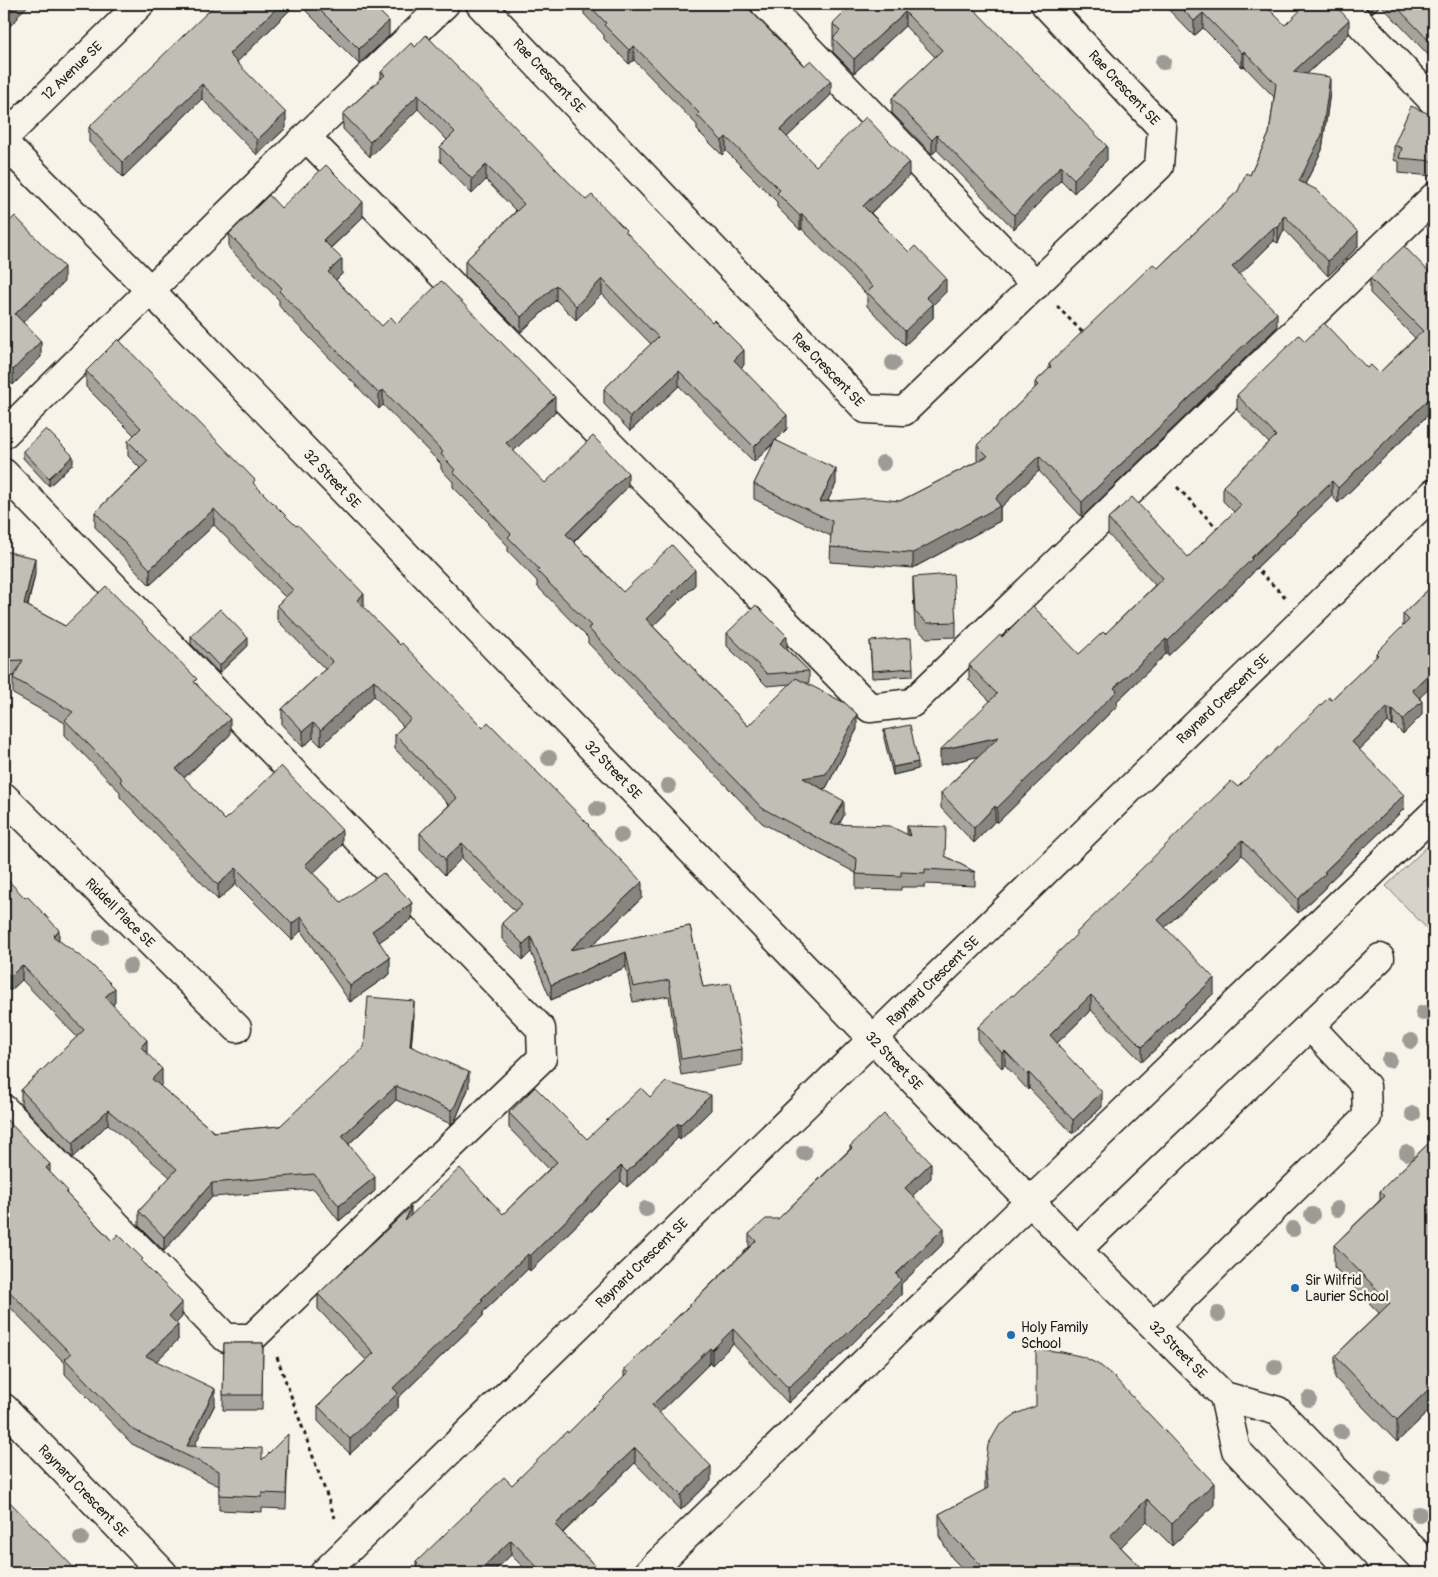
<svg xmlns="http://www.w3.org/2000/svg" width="1438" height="1577" font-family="Pangolin,sans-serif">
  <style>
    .green { fill: #d7d3cb; stroke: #7a7874 }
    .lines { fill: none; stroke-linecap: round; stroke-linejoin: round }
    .minor-casing { stroke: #1c1c1c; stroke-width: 31 }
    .path { stroke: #1c1c1c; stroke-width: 3; stroke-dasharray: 4 4; stroke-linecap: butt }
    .minor { stroke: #f7f3e8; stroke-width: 28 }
    .tree { fill: #9d9b95 }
    .wall { fill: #a5a39c; stroke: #1c1c1c }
    .shaded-wall { fill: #86857f; stroke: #1c1c1c }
    .building { fill: #c0beb5; stroke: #1c1c1c }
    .poi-dot { fill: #1f6fb2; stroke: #f7f3e8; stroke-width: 2 }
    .labels { text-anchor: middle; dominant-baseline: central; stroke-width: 5; stroke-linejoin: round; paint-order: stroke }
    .street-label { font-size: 14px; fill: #1c1c1c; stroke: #f7f3e8 }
    .poi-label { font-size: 14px; fill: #1c1c1c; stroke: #f7f3e8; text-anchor: start }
  </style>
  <rect width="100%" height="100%" fill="#f7f3e8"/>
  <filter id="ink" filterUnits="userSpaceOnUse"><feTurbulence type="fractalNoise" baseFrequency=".02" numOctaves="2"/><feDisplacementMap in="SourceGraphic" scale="10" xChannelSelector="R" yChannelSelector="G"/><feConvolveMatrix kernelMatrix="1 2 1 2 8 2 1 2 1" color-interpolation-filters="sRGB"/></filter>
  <g filter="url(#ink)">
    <!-- green -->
    <path class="green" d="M1434,840V936L1386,886Z"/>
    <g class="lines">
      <!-- minor casing -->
      <g class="minor-casing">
        <path id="minor" d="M480,4L866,409L904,411L1159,166L1162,128L1045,4
          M765,4L1036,285
          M1342,4L1434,102
          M306,137L870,708L912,703L1434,197
          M4,138L140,4
          M4,143L150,290L1077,1250L1224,1396
          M4,434L306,137L445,4
          M4,473L541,1029L542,1058L252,1338H226L4,1109
          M4,797L237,1028
          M1077,1250L1380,958
          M1154,1326L1367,1117L1366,1086L1310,1026
          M1224,1396L1278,1411L1434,1571
          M1224,1396L1236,1450L1353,1573
          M4,1408L163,1573
          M324,1573L1434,493
          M648,1573L1010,1221L1434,813"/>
      </g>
      <!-- path -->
      <path class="path" d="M1057,306L1084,334
        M1177,487L1220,531
        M1254,566L1285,597
        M277,1357L335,1518"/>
      <!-- minor -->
      <use href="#minor" class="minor"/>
    </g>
    <!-- trees -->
    <g class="tree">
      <circle cx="1163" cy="62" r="8"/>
      <circle cx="893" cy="363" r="8"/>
      <circle cx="883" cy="463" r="8"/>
      <circle cx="549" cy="758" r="8"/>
      <circle cx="668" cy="786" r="8"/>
      <circle cx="597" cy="809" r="8"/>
      <circle cx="621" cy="835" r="8"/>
      <circle cx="101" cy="937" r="8"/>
      <circle cx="130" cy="966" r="8"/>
      <circle cx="1423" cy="1013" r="8"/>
      <circle cx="1411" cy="1041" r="8"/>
      <circle cx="1389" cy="1060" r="8"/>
      <circle cx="1413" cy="1114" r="8"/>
      <circle cx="804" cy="1153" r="8"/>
      <circle cx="1407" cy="1153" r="8"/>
      <circle cx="646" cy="1209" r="8"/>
      <circle cx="1337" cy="1209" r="8"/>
      <circle cx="1312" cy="1215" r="8"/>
      <circle cx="1293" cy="1229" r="8"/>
      <circle cx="1218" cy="1314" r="8"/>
      <circle cx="1275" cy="1367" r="8"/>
      <circle cx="1309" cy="1399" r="8"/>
      <circle cx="1341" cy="1432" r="8"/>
      <circle cx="1383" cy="1478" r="8"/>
      <circle cx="1419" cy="1514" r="8"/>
      <circle cx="81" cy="1538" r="8"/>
    </g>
    <!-- wall -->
    <path class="wall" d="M296,4L237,62L286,128L257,155L202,99L123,177L89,142V127Z
      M299,4H372L389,36L359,64Z
      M578,4H744L831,95L787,137L816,166L909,176L871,213L946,292L933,305V318L905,345L867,306V295L802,229L800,230L777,207V202L726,151L722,155L697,130V125L634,60L629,64L604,39V35L584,14V9Z
      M853,4H968L1107,160L1074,193L1061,180L1014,229L937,150L932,154L892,113V98L935,57L905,26L854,73L833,52V24Z
      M1163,4H1264L1285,25L1349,34L1307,74L1330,92L1322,150L1305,184L1358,247L1328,276L1284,229L1278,243L1274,241L1239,275L1277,327L1082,517L1039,471L1000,508V521L913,568L830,562L831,536L754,499V484L774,443L754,462L679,386L630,431L604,404V389L651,344L602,294L576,320L556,300L521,332L465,276V261L516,211L486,180L472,194L440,161V147L447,140L418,109L370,157L343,129V114L381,78V72L586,200L626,233L744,365L741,368L787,429L776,440L836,484L827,501H900L978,461L977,460V445L1035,388V382L1049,369V364L1158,268L1238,191L1250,175L1269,134L1274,97L1244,66L1242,67L1203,28L1194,36Z
      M1363,4H1434V61L1381,5L1372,13Z
      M1434,116V172L1433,176L1399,173V162L1394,160V145Z
      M281,208L363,217L331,248L342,274L336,280L366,311L382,326L397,324L555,412L513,451L545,483L628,487L574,542L623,592L695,585L653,626L748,726L790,684L767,686L727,646V633L787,648V649L809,671V683H806L857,729L826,788L823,789L844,815L839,825L907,835V826L945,856L975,872V886L925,884V887H901V890L856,889V873L762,823L588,643V638L537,586V581L508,551V546L489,526V523L453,487V482L441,469V464L383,405L379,409L279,306V300L229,248V234Z
      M4,227L64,282L23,322L41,357L13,385L4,376Z
      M1434,277V409L1338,503L1332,496L1252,572V574L1168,656L1166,654L1117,701V706L997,823L995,821L974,843L941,808V793L979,756L940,765L990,701L969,680V665L1002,637L1079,654L1105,634L1155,585L1108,534V519L1188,557L1234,512L1223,501V486L1269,443L1237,410V395L1305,341L1379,373L1415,338L1370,293V278Z
      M86,371L255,485L364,608L400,645L483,728L589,828L642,898L591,946L690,926L703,987L742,1049V1065L681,1075L669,996L633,1002L626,967L551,1000L531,952L523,960L502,939V923L515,911L462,858L445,875L420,849V833L449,805L395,749V734L403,726L374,696L321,746L313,738L303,747L282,725V709L325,669L277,620V605L285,597L214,525L150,585L95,527V512L140,468L128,456V441L134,435L86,387Z
      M23,451L73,464L49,486L23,458Z
      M4,551L35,574L28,606L65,626L197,684L230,735L184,778L225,820L342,845L313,873L341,902L412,919L379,942L390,974L350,1002L301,931L292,940L236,884L218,900L120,797V792L65,735V723L13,694V678L14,676L4,677Z
      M913,577L956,622V637L927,638L915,627L913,592Z
      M1433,585L1420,698L1422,715L1403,734L1393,724L1392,726L1388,722L1359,750L1404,809L1326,885V888L1298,913L1242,855L1165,927L1214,993L1142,1062L1091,1010L1057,1043L1059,1047L1102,1107L1073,1134L1029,1088L1028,1090L1005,1065L1002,1068L978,1042V1027L1013,996L1076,936V933L1238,787L1331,700L1376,657V653L1403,626V614Z
      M191,636L248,646L219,673L191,644Z
      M870,641L913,668V676L872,678Z
      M884,730L918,769L893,775L884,738Z
      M4,876L59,940L115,1002L113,1005L147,1053L162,1084L160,1086L214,1132L280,1126L414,1015L411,1046L469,1087L455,1121L451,1124L396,1100L349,1144L375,1191L339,1221L314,1189L212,1197L164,1251L139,1226V1211L170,1177L108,1124L73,1158L21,1104V1090L77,1037L22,980L10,991L4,985Z
      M650,1097L711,1110L680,1140L678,1138L627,1187L621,1181L530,1271L528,1269L483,1312V1316L398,1398V1408L350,1454L318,1421V1406L366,1360L318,1309V1294L411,1215L503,1214L549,1169L509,1128V1113L587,1139Z
      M4,1117L68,1195L112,1241L143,1262L182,1317L176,1323L178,1340L156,1361L215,1404L194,1446L262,1460L288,1449L286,1509L262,1508V1512L219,1510V1486L132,1444L65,1374V1363L4,1301Z
      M1434,1138V1413L1431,1409L1397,1442L1335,1378V1356L1379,1313L1334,1267V1245L1380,1200V1191Z
      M850,1146L931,1178L913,1195L944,1243L901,1284V1295L850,1346L788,1403L733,1344L712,1365L710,1363L659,1413L711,1481L681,1510L635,1463L563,1533L602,1573H529L511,1555L492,1573H409L416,1566V1562L512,1485L568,1433L624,1378V1369L749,1247V1234L778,1219L850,1149Z
      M224,1343H263L262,1410H223Z
      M985,1467L1214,1505L1172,1546L1147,1521L1121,1547L1146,1573H967L952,1558L939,1536V1514L985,1490Z"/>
    <!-- shaded-wall -->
    <path class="shaded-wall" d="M16,4H30L18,15V18L4,32V16Z
      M281,4H296L229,70V54Z
      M1372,4H1381L1372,13Z
      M905,12V26L854,73V59Z
      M1203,13V28L1194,36V21Z
      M1349,20V34L1293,87V72Z
      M389,21V36L359,64V49Z
      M634,46V60L629,64V50Z
      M1244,51V66L1242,67V53Z
      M1330,77V92L1322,150L1299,196V181Z
      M831,81V95L780,144V130Z
      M202,84V99L123,177V162Z
      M418,95V109L370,157V142Z
      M286,113V128L257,155V140Z
      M937,135V150L932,154V140Z
      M726,137V151L722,155V141Z
      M1107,146V160L1074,193V179Z
      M1434,157V172L1433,176V161Z
      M909,162V176L863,220V206Z
      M486,165V180L472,194V179Z
      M1061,166V180L1014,229V215Z
      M363,202V217L323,255V240Z
      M802,214V229L800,230V216Z
      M1284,215V229L1278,243V228Z
      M1274,227V241L1232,282V267Z
      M1358,232V247L1328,276V261Z
      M342,259V274L328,287V272Z
      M64,267V282L15,330V314Z
      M946,278V292L933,305V318L905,345V331L926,297Z
      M602,279V294L576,320V306Z
      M556,285V300L521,332V317Z
      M1277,313V327L1082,517V502Z
      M41,341V357L13,385V370Z
      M744,350V365L734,375V360Z
      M679,371V386L630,431V417Z
      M383,390V405L379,409V394Z
      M1434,394V409L1338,503V488Z
      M555,397V412L506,458V443Z
      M787,415V429L754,462V447Z
      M73,456V464L49,486V478Z
      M1039,456V471L1000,508V521L913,568V553L996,498Z
      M836,469V484L820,517V502Z
      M628,473V487L566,549V534Z
      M1332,481V496L1252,572V574L1168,656V641L1251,558Z
      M214,509V525L150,585V569Z
      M35,558V574L24,619V604Z
      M695,570V585L646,633V619Z
      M364,594V609L357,600Z
      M787,636V648L780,655V643Z
      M248,638V646L219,673V666Z
      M1166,639V654L1117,701V706L997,823V808L1114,688Z
      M1434,650V664L1428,656Z
      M1434,669V684L1412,705V690Z
      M374,680V696L321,746V730Z
      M1422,701V715L1403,734V720Z
      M1388,707V722L1352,757V742Z
      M1393,710V724L1392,726V711Z
      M857,714V729L826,788L803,793V778Z
      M230,719V735L176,785V769Z
      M313,723V738L303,747V731Z
      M999,737V752L940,765V750Z
      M918,762V769L893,775V767Z
      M1404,795V809L1326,885V888L1298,913V899L1324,872Z
      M844,801V815L831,839V824Z
      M995,806V821L974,843V828Z
      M342,830V845L305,881V865Z
      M1242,840V855L1158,934V920Z
      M462,843V858L445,875V859Z
      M236,868V884L218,900V885Z
      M642,882V898L570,966V950Z
      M412,903V919L372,947V931Z
      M301,916V931L292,940V924Z
      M59,930V944L53,936Z
      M531,937V952L523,960V944Z
      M626,952V967L551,1000V985Z
      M390,958V974L350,1002V986Z
      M22,965V980L10,991V977Z
      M1214,978V993L1142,1062V1047Z
      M115,988V1002L105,1012V997Z
      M1091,995V1010L1050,1050V1035Z
      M414,1001V1015L410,1060V1046Z
      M147,1040V1055L141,1047Z
      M1005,1051V1065L1002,1068V1053Z
      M162,1069V1084L152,1094V1079Z
      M469,1072V1087L455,1121L451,1124V1110Z
      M1029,1073V1088L1028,1090V1075Z
      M396,1086V1100L342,1150V1136Z
      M1102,1092V1107L1073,1134V1120Z
      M711,1095V1110L680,1140V1125Z
      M108,1110V1124L73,1158V1143Z
      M678,1123V1138L627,1187V1172Z
      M931,1163V1178L905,1203V1188Z
      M50,1164V1179L46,1168Z
      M621,1166V1181L530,1271V1256Z
      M375,1177V1191L339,1221V1206Z
      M212,1183V1197L164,1251V1237Z
      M411,1207V1222L405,1221Z
      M944,1228V1243L901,1284V1295L850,1346L788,1403V1388L896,1274Z
      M528,1254V1269L483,1312V1316L398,1398V1408L350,1454V1439L393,1388L481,1299Z
      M182,1302V1317L169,1331V1316Z
      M178,1325V1340L146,1371V1356Z
      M733,1329V1344L712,1365V1350Z
      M710,1348V1363L652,1420V1405Z
      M1431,1387V1409L1397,1442V1420Z
      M215,1389V1404L189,1457L187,1446Z
      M635,1448V1463L555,1540V1525Z
      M711,1466V1481L681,1510V1495Z
      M1214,1483V1505L1172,1546V1524Z
      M1147,1499V1521L1110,1558V1536Z
      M511,1540V1555L492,1573H477Z"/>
    <!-- building -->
    <path class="building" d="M4,4H16L4,16Z
      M216,4H281L229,54L286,113L257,140L202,84L123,162L89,127Z
      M314,4H372L389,21L359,49Z
      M588,4H744L804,66L811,60L831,81L780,130L816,166L866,117L909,162L863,206L909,252L915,246L946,278L926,297L933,304L905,331L867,292L873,287L802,214L800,216L777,193L780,190L726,137L722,141L697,115L699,113L634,46L629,50L604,25L606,23Z
      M853,4H968L972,7L1107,146L1074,179L1061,166L1014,215L937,135L932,140L892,98L942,50L905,12L854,59L833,38L840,31L833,24Z
      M1177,4H1264L1285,25L1307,4H1334L1349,20L1293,72L1330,77L1322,135L1299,181L1317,190L1358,232L1328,261L1284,215L1278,228L1274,227L1232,267L1277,313L1082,502L1039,456L996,498L1000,506L913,553L830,547L832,521L754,484L775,440L836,469L820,502L869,498L900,501L988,456L977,445L1038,385L1035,382L1051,367L1049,364L1153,264L1158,268L1238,191L1246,173L1250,175L1269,134L1276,84L1244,51L1242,53L1203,13L1194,21Z
      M1394,4H1434V46Z
      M426,35L586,200L592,195L626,230L625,231L712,322L714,320L744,350L734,360L787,415L754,447L679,371L630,417L604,389L658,337L602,279L576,306L556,285L521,317L465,261L524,204L486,165L472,179L440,147L455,132L418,95L370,142L343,114L385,75L381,72L411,43L415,47Z
      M1411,106L1434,116V157L1433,161L1399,158L1402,148L1394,145Z
      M326,165L363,202L323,240L342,259L328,272L366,311L367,310L382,326L391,317L397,324L441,281L555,397L506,443L545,483L593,436L628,473L566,534L623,592L672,545L695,570L646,619L748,726L796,678L845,703L857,714L826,774L803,778L844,801L831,824L890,826L910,836L907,826L946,827L945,856L975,872L925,869V873L901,872V876L856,874L857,859L762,808L588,628L591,626L537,571L539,569L508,537L511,534L489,511L491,510L453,472L455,470L441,454L443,452L383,390L379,394L279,291L282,288L229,234L269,195L281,208Z
      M15,216L64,267L15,314L41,341L13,370L4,361V227Z
      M1404,246L1434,277V394L1338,488L1332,481L1251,558L1252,559L1168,641L1166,639L1114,688L1117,691L997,808L995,806L974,828L941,793L999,737L940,750L997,694L969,665L1000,635L1002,637L1033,606L1079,654L1103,632L1105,634L1163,578L1108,519L1132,497L1188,557L1241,505L1223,486L1276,436L1237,395L1299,335L1305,341L1324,323L1367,368L1371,365L1379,373L1423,331L1370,278Z
      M118,339L255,480L253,483L296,526L298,525L364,594L357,600L400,645L402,643L483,728L488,722L589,825L588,826L642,882L570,950L690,926L703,987L731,983L742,1049L681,1059L669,980L633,987L626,952L551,985L531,937L523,944L502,923L522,904L462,843L445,859L420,833L457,798L395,734L411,719L374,680L321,730L313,723L303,731L282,709L333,662L277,605L293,590L214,509L150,569L95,512L148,461L128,441L141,428L86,371Z
      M46,429L73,456L49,478L23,451Z
      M4,551L35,558L24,604L65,626L106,586L197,679L194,682L230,719L176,769L225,820L281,766L342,830L305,865L341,902L383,873L410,900L412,903L372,931L390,958L350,986L301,916L292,924L236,868L218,885L120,781L122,779L65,720L73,712L13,678L23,660L4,661Z
      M953,574L956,622L927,623L915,612L913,577Z
      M1433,585L1434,586V650L1428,656L1434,662V669L1412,690L1422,701L1403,720L1393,710L1392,711L1388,707L1352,742L1404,795L1324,872L1326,873L1298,899L1242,840L1158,920L1214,978L1142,1047L1091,995L1050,1035L1059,1045L1058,1046L1102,1092L1073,1120L1029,1073L1028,1075L1005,1051L1002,1053L978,1027L1012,995L1013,996L1077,934L1076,933L1231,781L1238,787L1329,697L1331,700L1378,655L1376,653L1409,620L1403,614Z
      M756,605L787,636L780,643L809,671L767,674L727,633Z
      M220,609L248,638L219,666L191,636Z
      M911,638L913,668L872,671L870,641Z
      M910,725L918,762L893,767L884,730Z
      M4,876L25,898L27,896L59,930L53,936L92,965L115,988L105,997L147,1040L141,1047L162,1069L152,1079L214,1132L280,1126L364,1047L368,997L414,1001L410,1046L469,1072L455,1106L451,1110L396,1086L342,1136L375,1177L339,1206L314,1174L212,1183L164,1237L139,1211L177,1169L108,1110L73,1143L21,1090L84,1030L22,965L10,977L4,970Z
      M666,1082L711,1095L680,1125L678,1123L627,1172L621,1166L530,1256L528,1254L481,1299L483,1301L393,1388L398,1393L350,1439L318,1406L374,1353L318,1294L411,1207L405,1221L460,1168L503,1214L557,1162L509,1113L535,1087L587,1139L641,1088L650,1097Z
      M884,1114L931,1163L905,1188L944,1228L896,1274L901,1280L850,1331L788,1388L733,1329L712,1350L710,1348L652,1405L711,1466L681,1495L635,1448L555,1525L602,1573H543L511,1540L477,1573H409L418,1564L416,1562L504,1477L512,1485L567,1431L568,1433L628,1373L624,1369L756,1241L749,1234L766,1219H778L852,1148L850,1146Z
      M4,1117L50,1164L46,1168L68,1191L66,1193L112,1241L118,1234L143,1259L141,1261L182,1302L169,1316L178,1325L146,1356L215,1389L187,1446L262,1448V1460L288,1434L286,1494L262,1493V1497L219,1495V1471L132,1429L65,1359L71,1354L4,1286Z
      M1434,1138V1391L1431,1387L1397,1420L1335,1356L1390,1303L1334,1245L1385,1196L1380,1191Z
      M224,1343H263L262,1395H223Z
      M1036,1349L1062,1352L1084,1357L1101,1366L1114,1377L1214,1483L1172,1524L1147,1499L1110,1536L1146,1573H989L952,1536L939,1514L988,1488L985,1467L988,1445L999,1426L1016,1414L1036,1406Z
      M4,1496L79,1573H15L11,1569L6,1573H4Z"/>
  </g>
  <!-- markers -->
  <g class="poi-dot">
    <circle cx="1295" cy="1288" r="5"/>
    <circle cx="1011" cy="1335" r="5"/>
  </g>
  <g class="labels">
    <!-- street labels -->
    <g class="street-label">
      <text transform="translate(72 71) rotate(-44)">12 Avenue SE</text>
      <text transform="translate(549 76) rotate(46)">Rae Crescent SE</text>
      <text transform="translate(1124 88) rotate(47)">Rae Crescent SE</text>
      <text transform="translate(828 370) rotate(46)">Rae Crescent SE</text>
      <text transform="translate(332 479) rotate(46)">32 Street SE</text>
      <text transform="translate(1223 699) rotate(-44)">Raynard Crescent SE</text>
      <text transform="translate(613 770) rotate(46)">32 Street SE</text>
      <text transform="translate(120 913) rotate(45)">Riddell Place SE</text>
      <text transform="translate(933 981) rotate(-44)">Raynard Crescent SE</text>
      <text transform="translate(894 1061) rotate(46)">32 Street SE</text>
      <text transform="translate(642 1263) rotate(-44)">Raynard Crescent SE</text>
      <text transform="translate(1178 1350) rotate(45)">32 Street SE</text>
      <text transform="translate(83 1491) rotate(46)">Raynard Crescent SE</text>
    </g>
    <!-- poi labels -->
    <g class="poi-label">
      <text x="1305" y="1280">Sir Wilfrid<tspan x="1305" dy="16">Laurier School</tspan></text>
      <text x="1021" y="1327">Holy Family<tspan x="1021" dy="16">School</tspan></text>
    </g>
  </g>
  <!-- margin -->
  <rect width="1438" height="1577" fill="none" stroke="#f7f3e8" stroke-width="20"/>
  <rect x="10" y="10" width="1418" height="1557" fill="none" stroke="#1c1c1c" stroke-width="2" filter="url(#ink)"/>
</svg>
